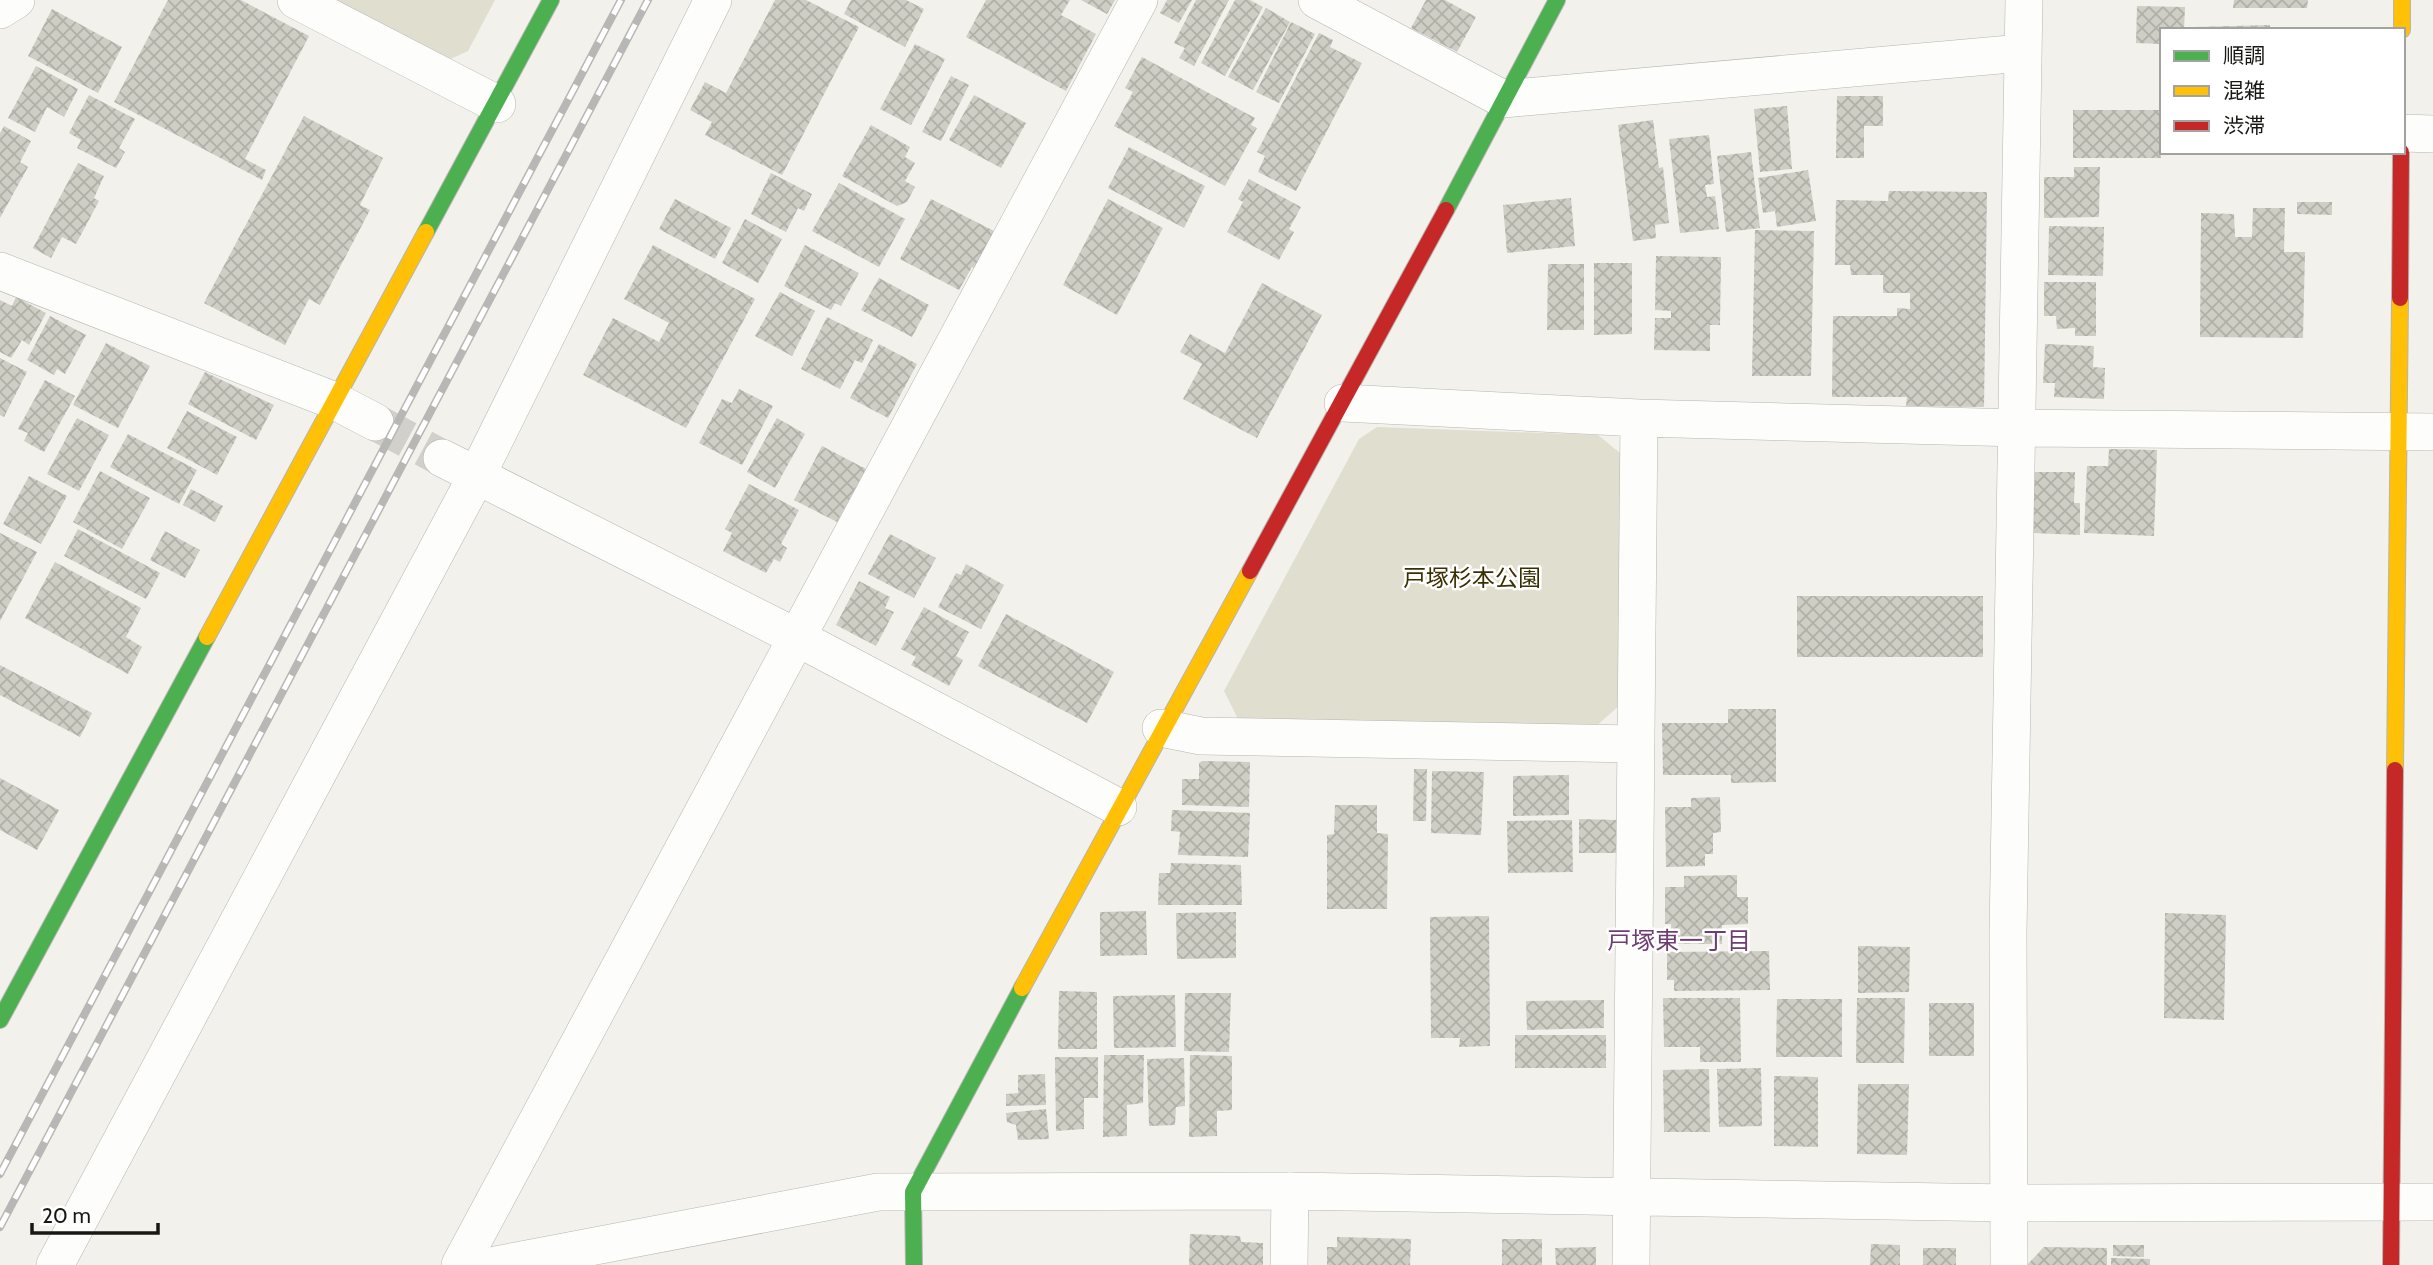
<svg xmlns="http://www.w3.org/2000/svg" width="2433" height="1265" font-family="Cabin,'Noto Sans JP',sans-serif">
  <style>
    .park { fill: #e0decf }
    .building { fill: url(#building-cross-hatch) }
    .lines { fill: none; stroke-linecap: round; stroke-linejoin: round }
    .street-tunnel { stroke: #d1d0cb; stroke-width: 37; stroke-dasharray: 37 18; stroke-linecap: butt }
    .street-casing { stroke: #b6b5b1; stroke-width: 38 }
    .fast-casing { stroke: #b6b5b1; stroke-width: 18 }
    .slow-casing { stroke: #b6b5b1; stroke-width: 18 }
    .jam-casing { stroke: #b6b5b1; stroke-width: 18 }
    .street { stroke: #fdfdfc; stroke-width: 37 }
    .fast { stroke: #4caf50; stroke-width: 16 }
    .slow { stroke: #ffc107; stroke-width: 16 }
    .jam { stroke: #c62828; stroke-width: 16 }
    .rail-casing { stroke: #b7b7b6; stroke-width: 8 }
    .rail { stroke: #fff; stroke-width: 5; stroke-dasharray: 16; stroke-linecap: butt }
    .labels { text-anchor: middle; dominant-baseline: central; stroke-width: 5; stroke-linejoin: round; paint-order: stroke }
    .park-label { font-size: 23px; fill: #393001; stroke: #fff }
    .neighbourhood-label { font-size: 24px; fill: #6e3d71; stroke: #fff }
  </style>
  <defs>
    <pattern id="building-cross-hatch" width="8" height="8" patternUnits="userSpaceOnUse" patternTransform="scale(1.75)"><rect width="8" height="8" fill="#cfcec5"/><path d="M0 0l8 8M0 8l8-8" fill="none" stroke="#b1b0a8"/></pattern>
  </defs>
  <rect width="100%" height="100%" fill="#f2f1ec"/>
  <!-- park -->
  <path class="park" d="M334,0H495L468,51L446,61Z
    M1377,427L1598,435L1620,453V705L1595,727L1239,721L1224,691L1359,439Z"/>
  <!-- building -->
  <path class="building" d="M168,0H241L309,36L245,159L266,170L262,180L114,102Z
    M775,0H806L859,27L782,175L705,135L712,122L690,110L705,82L726,93Z
    M851,0H906L924,9L905,47L844,14Z
    M986,0H1070L1061,15L1096,34L1066,91L966,37Z
    M1081,0H1115L1107,14Z
    M1167,0H1192L1179,23L1160,13Z
    M1196,0H1229L1194,66L1179,58L1185,48L1174,43Z
    M1235,0H1250L1263,7L1225,76L1201,63Z
    M1426,0H1445L1476,17L1457,52L1411,28Z
    M2234,0H2308L2307,8H2233Z
    M2137,6L2185,7L2184,30H2162V44L2136,43Z
    M1266,8L1290,22L1253,90L1228,77Z
    M52,9L122,47L98,93L28,56Z
    M1291,22L1315,34L1279,103L1256,92Z
    M2270,25V30H2194V27Z
    M1319,33L1333,40L1330,47L1362,63L1296,191L1258,172L1265,156L1257,152Z
    M915,44L945,59L911,125L880,109Z
    M1142,57L1255,118L1251,125L1257,128L1225,186L1114,126L1133,92L1125,88Z
    M36,66L78,89L64,117L47,107L35,132L8,118Z
    M951,76L969,85L941,141L922,132Z
    M89,95L135,119L119,148L125,152L116,168L77,148L81,140L69,133Z
    M974,95L1026,123L1001,168L949,140Z
    M1837,96H1883V126H1864V158H1836Z
    M1787,106L1792,169L1760,172L1754,109Z
    M2073,110H2161V158H2073Z
    M304,116L383,158L360,205L370,210L320,305L309,299L285,345L204,303Z
    M1653,120L1659,168L1663,167L1669,223L1655,225L1656,238L1633,241L1618,125Z
    M871,125L910,147L905,157L915,163L905,181L915,187L907,202L897,206L842,176Z
    M4,126L31,141L20,162L28,167L0,218V133Z
    M1709,135L1714,184L1705,185L1707,197L1715,196L1719,229L1680,233L1669,139Z
    M1129,147L1205,186L1184,228L1108,188Z
    M1751,152L1760,228L1726,232L1717,156Z
    M78,163L104,176L94,198L99,201L76,244L62,237L51,258L33,248Z
    M2074,167H2100L2099,217L2044,218V177H2074Z
    M1808,170L1816,221L1777,227L1775,211L1763,213L1758,178Z
    M771,173L812,194L804,211L798,208L786,232L751,214Z
    M1249,179L1301,207L1289,229L1294,232L1279,260L1227,232L1243,202L1238,199Z
    M839,183L905,219L879,267L812,231Z
    M1889,191L1987,192L1984,407L1906,406L1907,397H1832L1833,316H1897V308L1910,309V293H1883V275H1851L1850,265H1835L1836,200L1888,201Z
    M1571,198L1575,246L1507,253L1503,205Z
    M675,199L731,228L715,259L659,229Z
    M931,199L998,233L978,271L972,267L959,290L900,259Z
    M1108,199L1163,228L1117,315L1063,285Z
    M2297,202H2332V215L2297,214Z
    M2253,208H2285L2284,252H2305L2303,338L2200,337L2201,213L2234,214L2235,237H2252Z
    M745,219L782,239L758,283L722,263Z
    M2049,226L2104,227L2103,276L2048,275Z
    M1755,230L1814,231L1811,376H1752Z
    M653,245L755,299L686,428L583,375L613,318L659,342L669,323L624,299Z
    M805,245L859,273L841,306L835,303L831,310L784,286Z
    M1656,256L1721,257L1720,325H1710V351L1654,350L1655,318H1671V311L1655,310Z
    M1594,263H1632V334L1594,335Z
    M1548,264H1584V330H1547Z
    M879,278L929,305L912,337L861,310Z
    M2044,282H2096V336H2075V328L2057,329L2056,316H2044Z
    M1262,283L1322,315L1257,438L1183,399L1202,364L1180,352L1190,334L1225,353Z
    M780,292L815,311L792,356L755,336Z
    M16,297L46,313L29,345L22,340L11,358L0,352V300L12,306Z
    M50,316L86,335L65,374L57,369L54,375L27,360Z
    M827,317L873,340L862,363L855,360L840,389L801,369Z
    M106,343L150,366L118,428L73,405Z
    M879,344L917,364L888,418L850,398Z
    M2045,344L2094,346L2093,367L2105,368L2104,399L2054,397L2055,383H2043Z
    M0,358L27,372L4,417L0,415Z
    M205,372L274,405L256,440L188,404Z
    M45,380L75,396L44,452L24,441L28,433L18,429Z
    M739,389L773,406L742,465L699,443L722,399L732,403Z
    M187,411L237,437L217,475L167,448Z
    M77,418L109,435L79,491L47,474Z
    M777,418L805,434L775,488L747,472Z
    M128,434L197,470L179,504L110,467Z
    M822,446L866,469L837,522L794,500Z
    M2109,449L2157,450L2154,536L2084,533L2087,466H2108Z
    M100,471L150,498L122,549L73,522Z
    M2034,472H2075L2074,503H2080V535L2033,533Z
    M29,476L67,496L41,544L3,524Z
    M749,484L799,510L781,544L787,548L780,562L774,559L766,573L723,551L732,533L725,529Z
    M191,489L223,506L215,522L183,505Z
    M78,529L160,573L146,599L64,556Z
    M165,531L200,550L185,578L150,560Z
    M0,533L37,552L0,621Z
    M890,534L936,558L914,598L868,574Z
    M55,562L141,608L126,637L142,647L128,674L25,618Z
    M966,564L1004,585L981,629L938,607L956,573L961,575Z
    M859,581L890,597L885,608L894,612L876,646L836,625Z
    M1797,596H1983V657H1797Z
    M924,607L969,632L956,656L963,660L949,686L911,665L916,657L901,649Z
    M1006,614L1114,672L1087,723L978,666Z
    M0,665L92,713L80,737L0,695Z
    M1728,709H1776V782L1731,783V775H1663L1662,723H1728Z
    M1202,761L1250,762L1249,807L1182,805V779H1199V763Z
    M1414,769H1427L1426,821H1413Z
    M1432,771L1484,772L1481,835L1431,833Z
    M1569,775V815L1513,816V776Z
    M0,778L59,810L37,850L0,830Z
    M1720,797L1721,832L1713,833V854H1705V866L1666,867L1665,807H1691V798Z
    M1335,805H1377V833L1388,834L1387,909H1327V835L1334,834Z
    M1172,810L1250,813L1248,857L1178,855L1180,832L1171,831Z
    M1579,819L1620,820V853H1579Z
    M1572,820L1573,872L1508,873L1507,821Z
    M1171,863L1241,865L1242,905H1158L1159,873H1170Z
    M1737,875V897H1748V924L1722,925V944H1672L1671,924H1665V887H1684V876Z
    M1146,911L1147,955L1100,956V912Z
    M1236,912V958L1177,959L1176,913Z
    M2165,913L2226,915L2224,1020L2164,1018Z
    M1489,916L1490,1046L1459,1047L1460,1038H1431L1430,917Z
    M1858,946L1910,947L1909,992L1858,993Z
    M1769,951L1770,990L1674,991V980H1667V952Z
    M1059,991L1097,992V1049H1058Z
    M1185,993H1231L1229,1052L1184,1051Z
    M1175,995L1176,1047L1114,1048L1113,996Z
    M1663,998H1740L1741,1062H1700V1047H1664Z
    M1857,998H1905L1904,1063H1856Z
    M1777,999H1842V1057H1776Z
    M1604,1000V1028L1527,1030L1526,1001Z
    M1929,1003H1974V1056H1929Z
    M1515,1035H1606V1068H1515Z
    M1104,1055H1144L1143,1103L1127,1105V1136L1103,1137Z
    M1190,1055L1232,1056V1110L1217,1111V1136L1189,1137Z
    M1055,1057H1098V1098H1084V1129L1056,1131Z
    M1184,1058L1185,1106L1176,1107L1175,1125L1149,1126L1147,1059Z
    M1761,1068L1762,1126L1719,1127L1717,1069Z
    M1709,1069L1710,1132H1664L1663,1070Z
    M1045,1074L1046,1105L1006,1106V1094L1018,1093V1075Z
    M1774,1076L1818,1077V1147L1774,1146Z
    M1858,1084H1909L1907,1155L1857,1154Z
    M1046,1109L1049,1139L1018,1140L1016,1125L1007,1122L1006,1113Z
    M1190,1234L1240,1236L1241,1242L1263,1243V1265H1189Z
    M1337,1237L1411,1239L1410,1265H1327V1247H1337Z
    M1502,1239H1542V1265H1502Z
    M1871,1244L1900,1245V1265H1870Z
    M2113,1245H2144V1257L2113,1256Z
    M1596,1247V1265H1556L1555,1248Z
    M2044,1247L2107,1248V1265H2027Z
    M1923,1248H1956V1265H1923Z
    M2111,1258L2150,1259V1265H2111Z"/>
  <g class="lines">
    <!-- street-tunnel -->
    <path class="street-tunnel" d="M375,422L442,458"/>
    <!-- street casing -->
    <g class="street-casing">
      <path id="street" d="M296,0L497,104
        M1317,0L1503,99L2022,53
        M0,10L16,0
        M2403,133L2433,134
        M0,271L335,401L375,422
        M1343,403L1639,418L2019,428L2433,432
        M442,458L796,637L1118,807
        M1161,728L1201,736L1635,744
        M55,1265L476,477L713,0
        M460,1265L1139,0
        M496,1265L878,1192L1290,1191L2010,1203L2433,1202
        M1289,1265L1290,1191
        M1631,1265L1639,418
        M2009,1265L2008,933L2024,0"/>
    </g>
    <!-- fast casing -->
    <g class="fast-casing">
      <path id="fast" d="M1446,210L1557,0
        M426,232L551,0
        M0,1020L207,637
        M914,1265L913,1192L1022,988"/>
    </g>
    <!-- slow casing -->
    <g class="slow-casing">
      <path id="slow" d="M2402,0V30
        M207,637L426,232
        M2395,770L2400,298
        M1022,988L1250,571"/>
    </g>
    <!-- jam casing -->
    <g class="jam-casing">
      <path id="jam" d="M2400,298L2401,152
        M1250,571L1446,210
        M2391,1265L2395,770"/>
    </g>
    <!-- street -->
    <use href="#street" class="street"/>
    <!-- fast -->
    <use href="#fast" class="fast"/>
    <!-- slow -->
    <use href="#slow" class="slow"/>
    <!-- jam -->
    <use href="#jam" class="jam"/>
    <!-- rail casing -->
    <g class="rail-casing">
      <path id="rail" d="M0,1174L621,0
        M0,1227L648,0"/>
    </g>
    <!-- rail -->
    <use href="#rail" class="rail"/>
  </g>
  <g class="labels">
    <!-- park labels -->
    <g class="park-label">
      <text x="1472" y="578">戸塚杉本公園</text>
    </g>
    <!-- neighbourhood labels -->
    <g class="neighbourhood-label">
      <text x="1679" y="940">戸塚東一丁目</text>
    </g>
  </g>
  <!-- legend -->
  <rect x="2160" y="28" width="245" height="126" fill="#ffffff" stroke="#a2a2a1" stroke-width="2"/>
  <rect x="2174" y="51" width="35" height="10" fill="#4caf50" stroke="#a2a2a1" stroke-width="2"/>
  <text x="2223" y="63" font-size="21" fill="#171713">順調</text>
  <rect x="2174" y="86" width="35" height="10" fill="#ffc107" stroke="#a2a2a1" stroke-width="2"/>
  <text x="2223" y="98" font-size="21" fill="#171713">混雑</text>
  <rect x="2174" y="121" width="35" height="10" fill="#c62828" stroke="#a2a2a1" stroke-width="2"/>
  <text x="2223" y="133" font-size="21" fill="#171713">渋滞</text>
  <!-- scale -->
  <path d="M32 1223v10h126v-10" fill="none" stroke="#171713" stroke-width="3.5"/>
  <text x="42" y="1223" font-size="21" fill="#171713" stroke="#ffffff" stroke-width="5" paint-order="stroke">20 m</text>
</svg>
